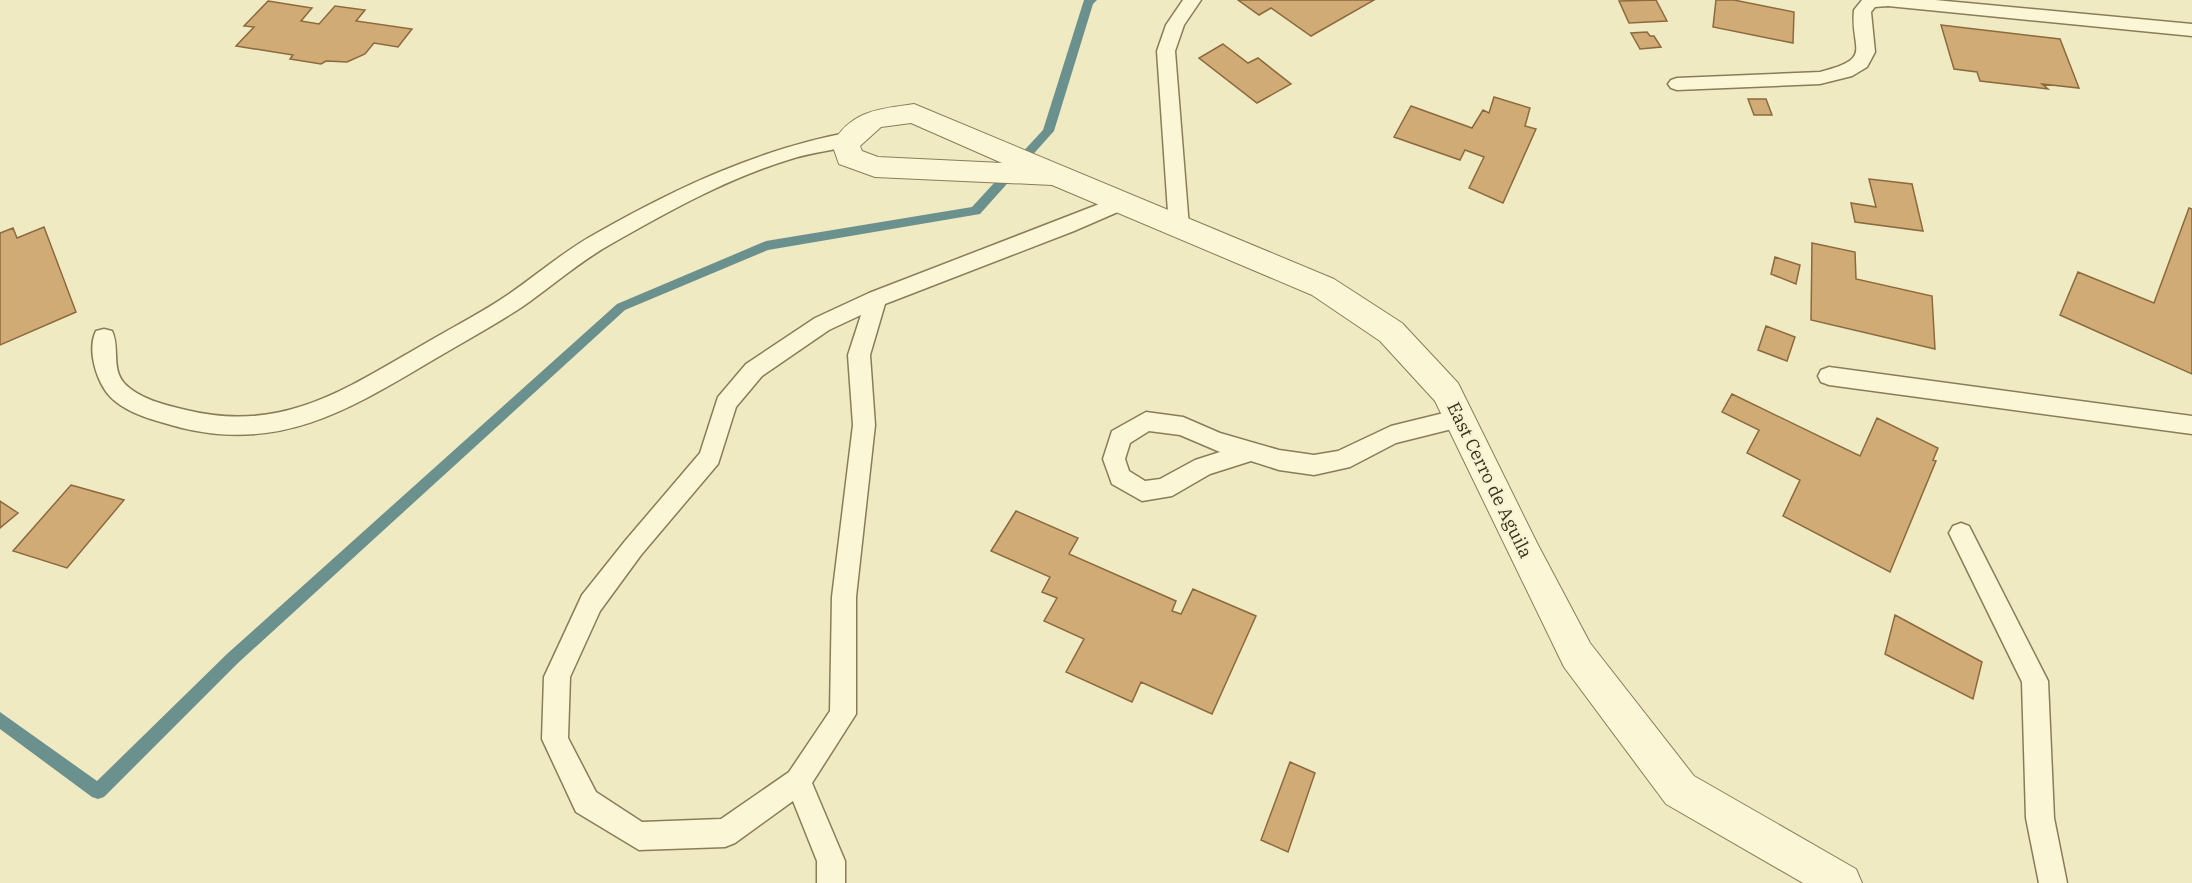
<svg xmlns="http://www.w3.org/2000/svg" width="2192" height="883" font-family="'IBM Plex Serif',serif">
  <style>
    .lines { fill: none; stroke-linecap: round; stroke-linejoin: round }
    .stream { fill: #6b918e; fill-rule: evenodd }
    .building { fill: #d0ab76; stroke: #8b6a3d; stroke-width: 1.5 }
    .lane-casing { stroke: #8a7c58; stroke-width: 3 }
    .street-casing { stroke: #8a7c58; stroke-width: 2 }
    .lane { fill: #faf6d6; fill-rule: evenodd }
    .street { fill: #faf6d6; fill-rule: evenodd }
    .labels { text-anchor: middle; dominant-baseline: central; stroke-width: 4.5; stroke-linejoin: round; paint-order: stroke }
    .street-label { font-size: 18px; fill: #3a301d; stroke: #f7f3d2 }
  </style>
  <rect width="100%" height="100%" fill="#f0eac2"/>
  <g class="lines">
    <!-- stream -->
    <path class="stream" d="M1084,0H1097L1093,4L1054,131L980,214L768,250L625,310L238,663L104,797L98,799L92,797L0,729V712L97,781L228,653L617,304L766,241L972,207L1043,130Z"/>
  </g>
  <!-- building -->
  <path class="building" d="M1238,0H1374L1311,36L1271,8L1259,15Z
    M1656,0L1667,21L1629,23L1619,1Z
    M1716,0H1734L1794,12L1793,43L1713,27Z
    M268,1L312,8L301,21L319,24L335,6L365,10L356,21L412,29L398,47L374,43L365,54L347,62L326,61L321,64L290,59L293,55L236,46L254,27L244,26Z
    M1941,25L2060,39L2079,88L2042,84L2048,89L1980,81L1977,72L1954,69Z
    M1647,32L1650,36H1654L1661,47L1640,49L1631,33Z
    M1223,44L1248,63L1258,58L1291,84L1257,103L1199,58Z
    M1494,97L1530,108L1525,126L1536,129L1503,203L1469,188L1484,157L1465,150L1460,160L1394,137L1411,106L1472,128L1483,110L1489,113Z
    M1748,99H1766L1772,115H1754Z
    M1869,179L1912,184L1923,231L1855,222L1851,203L1876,207Z
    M2189,208L2192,209V374L2060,315L2078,272L2154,303Z
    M44,227L76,312L0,345V233L13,228L17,238Z
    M1812,243L1855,252L1856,279L1932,296L1935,349L1811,320Z
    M1775,257L1800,265L1796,284L1771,274Z
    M1766,326L1795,337L1787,361L1758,350Z
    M1732,394L1860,456L1877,418L1938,448L1933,460L1936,461L1890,572L1783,516L1800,480L1747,453L1759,430L1722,412Z
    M71,485L124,500L67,568L13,551Z
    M0,501L18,513L0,528Z
    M1016,511L1078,538L1069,554L1176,601L1172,611L1181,614L1193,589L1256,616L1212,714L1141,682L1132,702L1066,672L1084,639L1044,621L1057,598L1042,592L1050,577L991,551Z
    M1895,615L1982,662L1973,699L1885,654Z
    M1290,762L1315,773L1288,852L1261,840Z"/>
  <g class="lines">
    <!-- lane casing -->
    <g class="lane-casing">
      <path id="lane" d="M1183,0H1201L1184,25L1175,51L1189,227L1186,232L1179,234L1172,232L1169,227L1157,51L1166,25Z
        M1862,0H1935L2192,24V36L1888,6L1875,7L1871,12L1875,52L1867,67L1852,76L1820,84L1677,90L1671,88L1668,84L1671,80L1677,78L1820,72C1875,58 1850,50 1854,10Z
        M851,132L858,134L860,139L858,144C836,150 813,152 791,159C728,178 669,211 611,244C579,262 552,286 522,307C493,326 463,342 433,360C350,409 282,452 182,428C161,422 133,416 115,401C98,388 86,351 96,331L104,329L112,331C120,347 111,368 124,383C139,399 165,405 186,410C280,433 341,392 419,347C449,329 480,314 509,294C538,274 564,251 595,234C676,188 759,149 851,132Z
        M1120,196L1127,198L1130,203L1127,208L1074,231L885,304L870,355L875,425L856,597V714L812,783L845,861V883H817V861L793,801L735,843L725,847L639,850L576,812L542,739L544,677L582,595L625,541L700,453L718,397L746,364L815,318L869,293ZM861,315L848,355L853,425L832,597L830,711L789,772L721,819L642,822L596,792L568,738L570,677L600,611L641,555L718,464L736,407L762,376L829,330Z
        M1829,367L2192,416V434L1829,385L1821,382L1818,376L1821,370Z
        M1460,409L1468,411L1471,418L1468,425L1396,443L1350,467L1314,475L1279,470L1251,461L1210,474L1172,496L1142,501L1112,484L1103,459L1112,431L1146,412L1183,417L1220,433L1279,450L1314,455L1338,451L1391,426ZM1149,431L1180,435L1220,452L1195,460L1160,479L1145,481L1129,471L1125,459L1130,443Z
        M1961,523L1969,526L2048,681L2054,818L2067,883H2039L2026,818L2022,682L1949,533L1953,526Z"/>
    </g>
    <!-- street casing -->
    <g class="street-casing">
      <path id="street" d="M914,104L1334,279L1402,323L1458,383L1537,543L1590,643L1694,776L1856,869L1862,883H1803L1666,804L1564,667L1435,401L1380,341L1312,295L1052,185L875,177L839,164L832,144C852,110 879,109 914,104ZM911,123L1002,163L878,157L862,151L860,146L881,127Z"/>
    </g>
    <!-- lane -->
    <use href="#lane" class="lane"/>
    <!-- street -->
    <use href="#street" class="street"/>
  </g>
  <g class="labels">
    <!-- street labels -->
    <g class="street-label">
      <text transform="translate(1490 480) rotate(64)">East Cerro de Aguila</text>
    </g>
  </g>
</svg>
